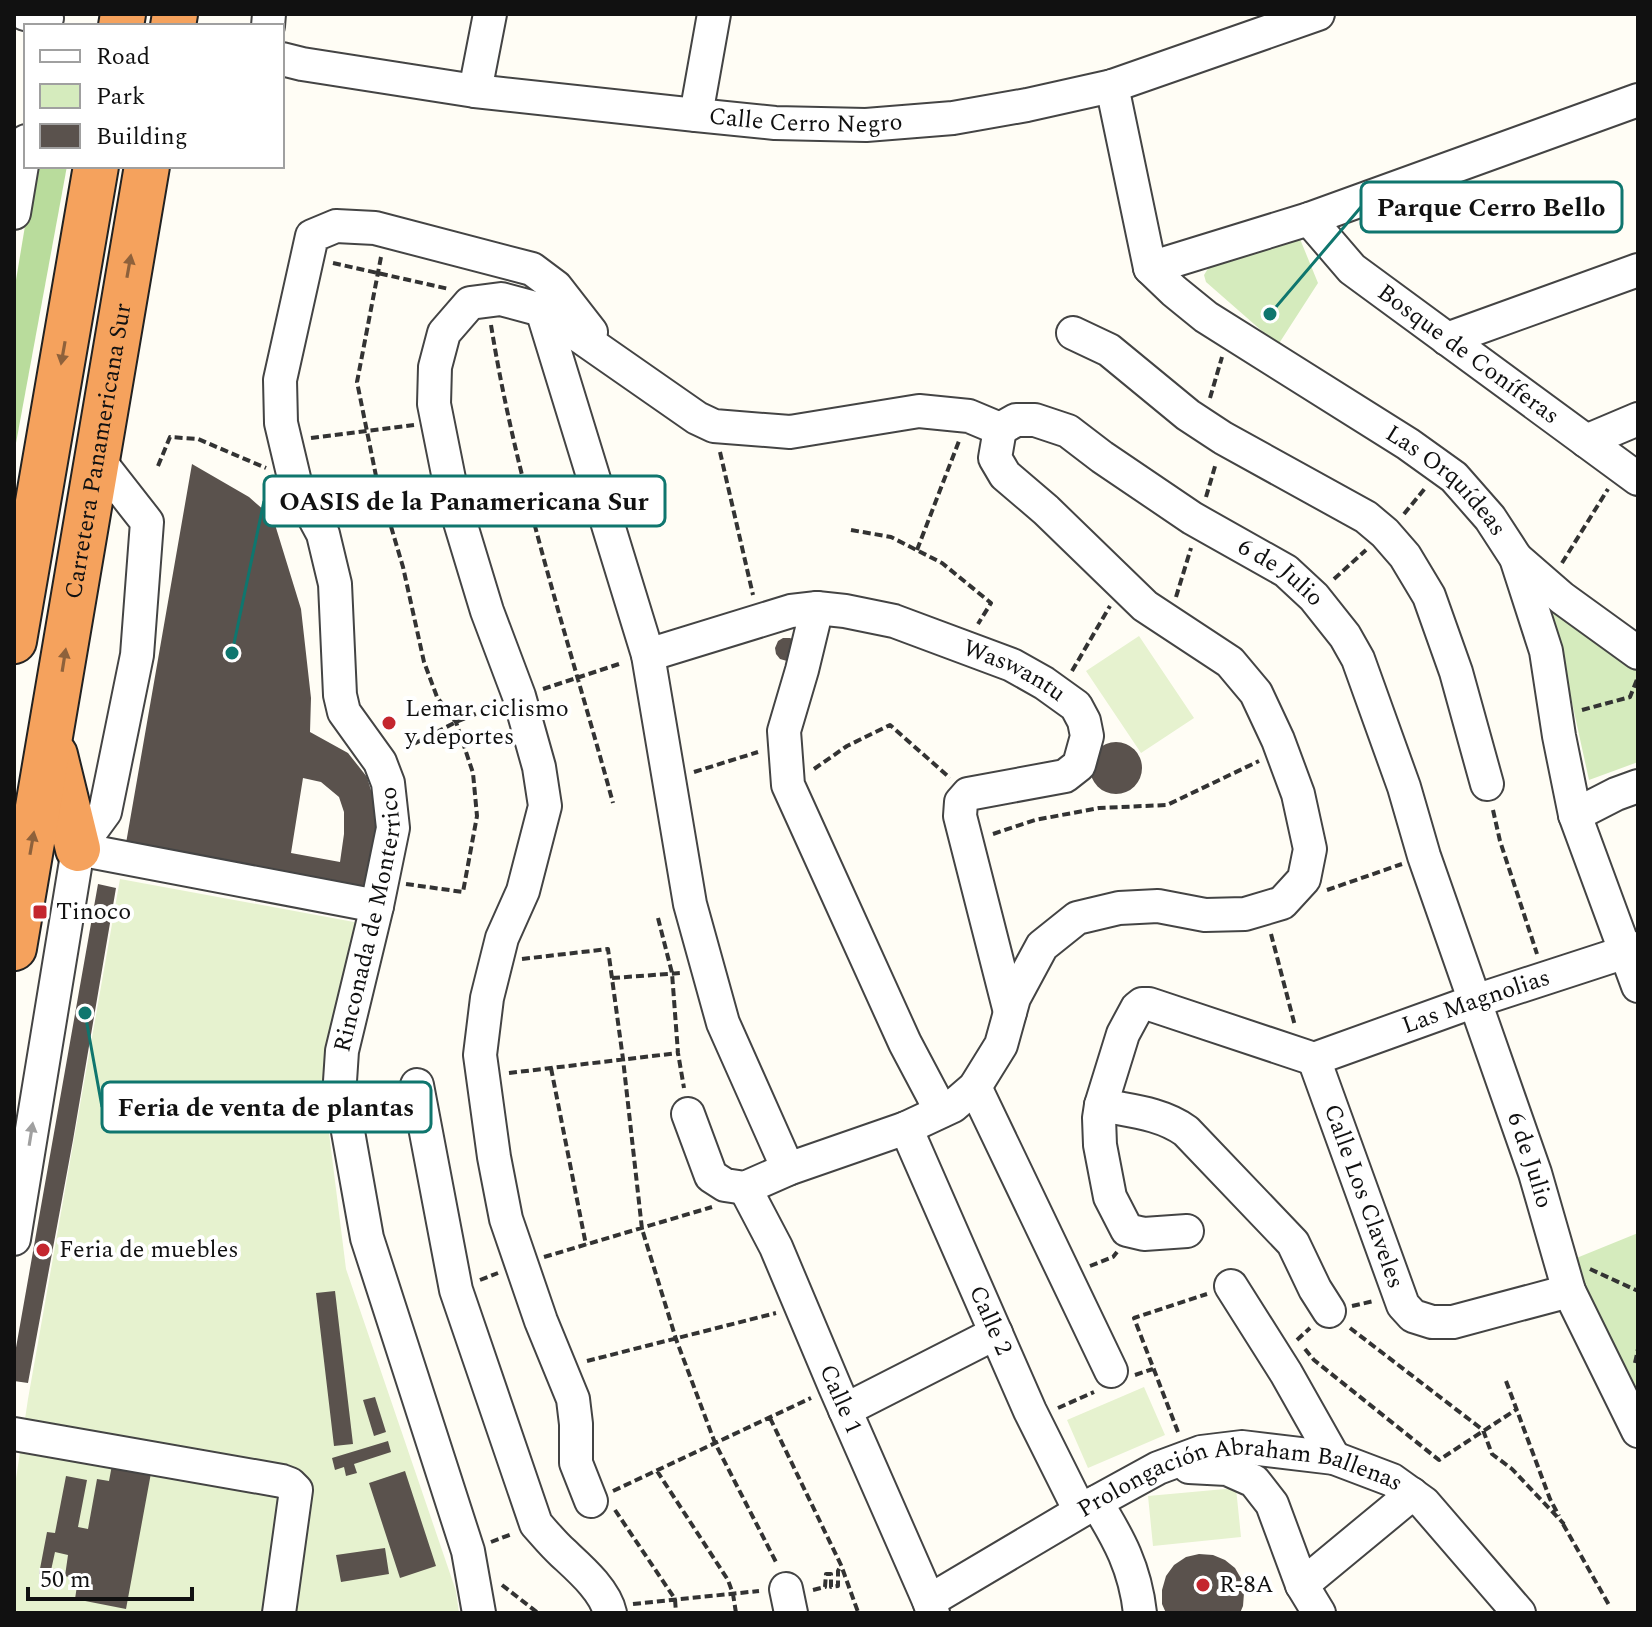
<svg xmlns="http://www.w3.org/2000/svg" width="1652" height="1627" font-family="Spectral,serif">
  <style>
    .green { fill: #d5ebbd }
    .forest { fill: #b9dc9c }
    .pitch { fill: #e6f2cf }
    .building { fill: #5a524d; fill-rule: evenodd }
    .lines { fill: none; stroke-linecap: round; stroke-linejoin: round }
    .minor-casing { stroke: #444; stroke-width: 36 }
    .highway-casing { stroke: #222; stroke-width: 48 }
    .path { stroke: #333; stroke-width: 4; stroke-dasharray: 8 4; stroke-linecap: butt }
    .minor { stroke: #fff; stroke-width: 32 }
    .highway { stroke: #f5a25d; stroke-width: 44 }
    .oneway { fill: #8e613b }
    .oneway2 { fill: #a0a0a0 }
    .poi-dot { fill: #c4262e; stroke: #fff; stroke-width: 3 }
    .labels { text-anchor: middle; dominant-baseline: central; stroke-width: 8; stroke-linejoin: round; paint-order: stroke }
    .street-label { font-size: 24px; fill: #111; stroke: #fff }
    .poi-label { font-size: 24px; fill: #111; stroke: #fff; text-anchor: start }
    .leader { fill: none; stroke: #0f766e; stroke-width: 3 }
    .callout-dot { fill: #0f766e; stroke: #fff; stroke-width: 3 }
    .callout { fill: #fff; stroke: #0f766e; stroke-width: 3 }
    .callout-label { font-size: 26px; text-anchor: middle; font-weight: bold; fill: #111 }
  </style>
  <rect width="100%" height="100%" fill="#fffdf5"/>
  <!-- green -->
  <path class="green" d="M1282,234L1295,235L1300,239L1318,283L1278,345L1206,282L1204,275L1209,267Z
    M1546,603L1638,661V762L1589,780L1562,657Z
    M1638,1233V1390L1629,1394L1574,1259Z"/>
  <!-- forest -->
  <path class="forest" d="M35,166H67L14,454V292Z"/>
  <!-- pitch -->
  <path class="pitch" d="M1139,636L1194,718L1141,753L1086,671Z
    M120,879L354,922L362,931L324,1093L346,1269L456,1591L459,1613H14V1492L28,1399Z
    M1144,1387L1165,1435L1088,1468L1067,1420Z
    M1236,1488L1241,1537L1153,1546L1148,1496Z"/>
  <!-- building -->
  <path class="building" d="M192,464L249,497L273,518L301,609L311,698L310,732L348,753L367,777L378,814L366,886L359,892L125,849ZM303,778L321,782L339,797L344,812V834L340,862L291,853Z
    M783,638H790L796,641L793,659L787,661L780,659L776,654L775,648L778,641Z
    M1090 768a26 26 0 1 1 52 0a26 26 0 1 1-52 0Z
    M98,884L116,888L73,1140L28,1383L14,1381V1359Z
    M335,1291L353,1444L334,1446L316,1293Z
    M375,1397L386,1432L374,1436L363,1400Z
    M388,1441L391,1452L354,1464L357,1473L346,1476L344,1467L335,1470L332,1458Z
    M112,1465L151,1473L126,1609L75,1599L78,1579L65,1576L68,1555L55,1552L50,1575L39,1574L47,1532L55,1533L66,1476L87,1480L78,1527L88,1529L97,1479L109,1481Z
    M405,1471L436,1566L400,1578L369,1483Z
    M385,1548L389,1574L341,1582L336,1555Z
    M1199,1554L1213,1555L1225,1560L1235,1568L1242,1580L1244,1593L1243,1606L1240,1613H1166L1162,1604V1590L1166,1576L1174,1565L1186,1557Z"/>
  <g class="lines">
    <!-- minor casing -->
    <g class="minor-casing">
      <g id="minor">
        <path d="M25,14L47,18"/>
        <path d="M268,26L269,14"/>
        <path id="s1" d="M282,59L302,64L475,91L696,115L775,123L866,125L953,118L1027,105L1112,86L1318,14"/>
        <path id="s2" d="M1112,86L1150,268L1174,291L1206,317L1408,444L1454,477L1490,518L1516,558L1546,651L1559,736L1575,815L1638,986"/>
        <path d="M475,91L490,14"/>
        <path d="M696,115L714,14"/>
        <path d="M14,213L26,141"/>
        <path id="s3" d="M1309,219L1352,269L1638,479"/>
        <path d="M1150,268L1309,219L1638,100"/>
        <path d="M542,310L648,655L690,904L723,1023L788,1169"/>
        <path d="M1073,333L1109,350L1188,415L1223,438L1366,517L1385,533L1405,556L1429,596L1456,672L1487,784"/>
        <path d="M1447,339L1638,270"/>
        <path id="s4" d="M1000,429L1016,420H1035L1068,431L1102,457L1192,518L1286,571L1314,597L1345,636L1358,659L1404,787L1424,856L1535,1173L1569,1291L1638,1431"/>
        <path d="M1586,441L1638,419"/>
        <path d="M1516,558L1562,598L1638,653"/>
        <path d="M817,608L802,670L784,731L788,785L905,1043L941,1111"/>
        <path id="s5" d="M648,655L791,611L817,608L845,611L894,621L1012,665L1044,683L1076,706L1084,721L1087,736L1079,765L1065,776L968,794L961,802L960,816L1010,1012"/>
        <path d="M1575,815L1616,794L1638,786"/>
        <path d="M78,849L377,906"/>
        <path id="s6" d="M1314,1059L1403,1305L1413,1316L1432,1322H1453L1569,1291"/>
        <path id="s7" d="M1314,1059L1475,1001L1638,948"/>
        <path d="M417,1085L456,1290L536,1524C545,1534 553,1544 563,1553C579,1568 605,1590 610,1613"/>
        <path d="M975,1087L1111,1371"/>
        <path d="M1101,1105C1130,1111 1161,1113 1186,1131L1293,1243L1315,1289L1329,1311"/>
        <path d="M688,1114L711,1176L725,1185L745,1188L788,1169L906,1128L953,1106L975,1087L1001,1045L1014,998L1042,946L1077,918L1119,908L1158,906L1205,915L1245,914L1282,903L1304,879L1310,849L1298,794L1278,740L1256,693L1230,662L1145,606L1046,510L1005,475L995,458L1000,429"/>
        <path id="s8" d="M906,1128L1030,1411L1080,1511"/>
        <path id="s9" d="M745,1188L776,1247L835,1387L929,1601L933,1613"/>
        <path d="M1187,1231L1144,1234L1127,1230L1110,1197L1100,1145L1099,1118L1101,1105L1123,1034L1137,1008L1142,1004H1149L1314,1059"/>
        <path d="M14,1239L78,849L105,812L137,655L147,522L97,458"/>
        <path d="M1231,1286L1286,1373L1334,1458"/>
        <path d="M845,1410L996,1333"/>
        <path d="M14,1434L282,1481L290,1484L296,1490L279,1613"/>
        <path d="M1189,1467L1227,1469L1254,1481L1272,1504L1302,1585L1319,1613"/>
        <path d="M591,1501L576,1463V1424L573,1399L541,1321L506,1219L494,1157L480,1055L487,998L502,938L523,891L545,806L539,767L519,696L487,611L453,499L434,404L435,367L444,333L470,303L501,299L542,310L697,418L714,426L790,432L919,411L969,416L1000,429"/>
        <path d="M1096,1502C1119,1539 1135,1568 1140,1613"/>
        <path d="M1302,1585L1412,1494"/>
        <path d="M786,1589L791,1613"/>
        <path id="s10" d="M929,1601L1096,1502L1158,1468L1201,1452L1242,1447L1334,1458L1392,1480L1424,1503L1519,1613"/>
        <path id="s11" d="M479,1613L468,1551L367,1238L342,1098L340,1081L342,1051L377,906L393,828L388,783L380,762L344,712L340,695L335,584L323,534L295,482L281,423L280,380L312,236L336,226L375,228L532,269L556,287L591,332"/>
      </g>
    </g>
    <!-- highway casing -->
    <g class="highway-casing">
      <g id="highway">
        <path d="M121,26L123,14"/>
        <path d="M173,26L175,14"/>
        <path d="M14,641L96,166"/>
        <path d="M55,755L78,849"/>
        <path id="s12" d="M14,948L147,166"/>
      </g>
    </g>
    <!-- path -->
    <path class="path" d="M381,257L357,382L376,476L403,567L424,662L437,697L456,722L473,773L477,816L463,892L406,884
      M333,263L449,289
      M491,325C517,487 570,645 613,803
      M1210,398L1222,357
      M311,438L414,425
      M720,452L753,595
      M158,466L170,437L198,439L266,468
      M1206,497L1216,463
      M1404,514L1426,487
      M851,530L891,537L942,563L991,603L978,624
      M917,550L959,441
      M1562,563L1608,489
      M1334,579L1366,550
      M1176,597L1191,548
      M1072,671L1110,606
      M543,689L622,663
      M1582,710L1630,697L1638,677
      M404,749L456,722L497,705
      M814,769L847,746L890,725L950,778
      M694,772L758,752
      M1493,810L1500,841L1537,954
      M993,834L1035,820L1099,808L1167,805L1259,761
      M1327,890L1402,864
      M658,918L672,973L678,1053L684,1088
      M1271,934L1295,1026
      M522,959L608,949L623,1059L642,1229L676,1339L715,1443L777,1564
      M612,978L681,973
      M551,1068L586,1245
      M509,1073L678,1053
      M367,1094L394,1089
      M544,1257L712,1207
      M1090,1266L1113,1257L1117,1252
      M1590,1269L1638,1291
      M480,1280L498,1273
      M1352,1306L1374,1301
      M1350,1328L1483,1430L1492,1454L1512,1469L1564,1524
      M1297,1340L1310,1328
      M1305,1349L1314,1360L1439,1460L1517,1409
      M587,1361L776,1313
      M1635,1363L1638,1349
      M1135,1375L1153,1369
      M1506,1381L1550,1499L1559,1516
      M1058,1408L1094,1392
      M770,1418L841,1565L858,1612
      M1178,1432L1134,1318L1207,1294
      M657,1471L728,1580L733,1594L736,1613
      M613,1491L811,1398
      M615,1510L675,1599L676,1613
      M1563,1524L1609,1605
      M491,1542L512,1534
      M502,1585L538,1613
      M813,1590L825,1587L826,1574H831V1587L838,1586V1571L841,1565
      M633,1604L759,1591"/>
    <!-- minor -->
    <use href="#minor" class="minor"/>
    <!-- highway -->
    <use href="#highway" class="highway"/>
  </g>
  <!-- one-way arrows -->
  <defs><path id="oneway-solid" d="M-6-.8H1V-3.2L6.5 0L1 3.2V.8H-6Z" transform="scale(2)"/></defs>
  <g class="oneway">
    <use href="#oneway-solid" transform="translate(129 266) rotate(-80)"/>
    <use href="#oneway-solid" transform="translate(63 353) rotate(100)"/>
    <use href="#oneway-solid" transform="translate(64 660) rotate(-81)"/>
    <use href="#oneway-solid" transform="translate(32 843) rotate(-80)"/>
  </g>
  <use class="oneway2" href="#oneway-solid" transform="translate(31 1134) rotate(-81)"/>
  <!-- markers -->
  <g class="poi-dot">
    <circle cx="389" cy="723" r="8"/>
    <rect x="32" y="904" width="16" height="16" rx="4"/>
    <circle cx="43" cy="1250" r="8"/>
    <circle cx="1203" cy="1585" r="8"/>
  </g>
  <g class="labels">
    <!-- street labels -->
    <g class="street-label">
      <text stroke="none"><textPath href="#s1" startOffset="528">Calle Cerro Negro</textPath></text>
      <text stroke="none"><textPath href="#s3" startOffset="210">Bosque de Coníferas</textPath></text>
      <text stroke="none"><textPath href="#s12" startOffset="504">Carretera Panamericana Sur</textPath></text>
      <text stroke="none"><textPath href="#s2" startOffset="552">Las Orquídeas</textPath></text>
      <text stroke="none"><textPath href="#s4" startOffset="328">6 de Julio</textPath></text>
      <text stroke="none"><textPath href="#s5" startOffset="384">Waswantu</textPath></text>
      <text stroke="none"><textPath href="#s11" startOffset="716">Rinconada de Monterrico</textPath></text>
      <text stroke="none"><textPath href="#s7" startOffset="172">Las Magnolias</textPath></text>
      <text stroke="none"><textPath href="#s4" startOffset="976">6 de Julio</textPath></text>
      <text stroke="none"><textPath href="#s6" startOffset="146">Calle Los Claveles</textPath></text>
      <text stroke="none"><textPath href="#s8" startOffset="210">Calle 2</textPath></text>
      <text stroke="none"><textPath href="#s9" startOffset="232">Calle 1</textPath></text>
      <text stroke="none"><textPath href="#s10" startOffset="346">Prolongación Abraham Ballenas</textPath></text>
    </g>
    <!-- poi labels -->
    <g class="poi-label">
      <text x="405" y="709">Lemar ciclismo<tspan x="405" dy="28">y deportes</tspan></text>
      <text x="56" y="912">Tinoco</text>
      <text x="59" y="1250">Feria de muebles</text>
      <text x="1219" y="1585">R-8A</text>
    </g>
  </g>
  <!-- callouts -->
  <path class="leader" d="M1270 314L1361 207M232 653L264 501M85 1013L102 1107"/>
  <g class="callout-dot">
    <circle cx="1270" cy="314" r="8"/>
    <circle cx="232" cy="653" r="8"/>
    <circle cx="85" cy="1013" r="8"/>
  </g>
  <g class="callout">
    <rect x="1361" y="182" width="261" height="50" rx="8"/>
    <rect x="264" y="476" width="401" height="50" rx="8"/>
    <rect x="102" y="1082" width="329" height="50" rx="8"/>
  </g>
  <g class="callout-label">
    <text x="1491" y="216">Parque Cerro Bello</text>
    <text x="464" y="510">OASIS de la Panamericana Sur</text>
    <text x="266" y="1116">Feria de venta de plantas</text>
  </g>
  <!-- border -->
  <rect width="1652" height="1627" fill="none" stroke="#111111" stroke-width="32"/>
  <!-- legend -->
  <rect x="24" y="24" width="260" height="144" fill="#ffffff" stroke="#a0a0a0" stroke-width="2"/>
  <rect x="40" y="50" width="40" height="12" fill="#ffffff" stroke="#a0a0a0" stroke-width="2"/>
  <text x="96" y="64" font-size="24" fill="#111111">Road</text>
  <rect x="40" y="84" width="40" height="24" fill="#d5ebbd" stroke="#a0a0a0" stroke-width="2"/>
  <text x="96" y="104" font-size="24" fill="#111111">Park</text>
  <rect x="40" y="124" width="40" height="24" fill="#5a524d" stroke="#a0a0a0" stroke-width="2"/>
  <text x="96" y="144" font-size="24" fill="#111111">Building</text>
  <!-- scale -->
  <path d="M28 1587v12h164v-12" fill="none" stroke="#111111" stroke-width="4"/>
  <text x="40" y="1587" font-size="24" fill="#111111" stroke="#ffffff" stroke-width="6" paint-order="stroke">50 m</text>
</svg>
